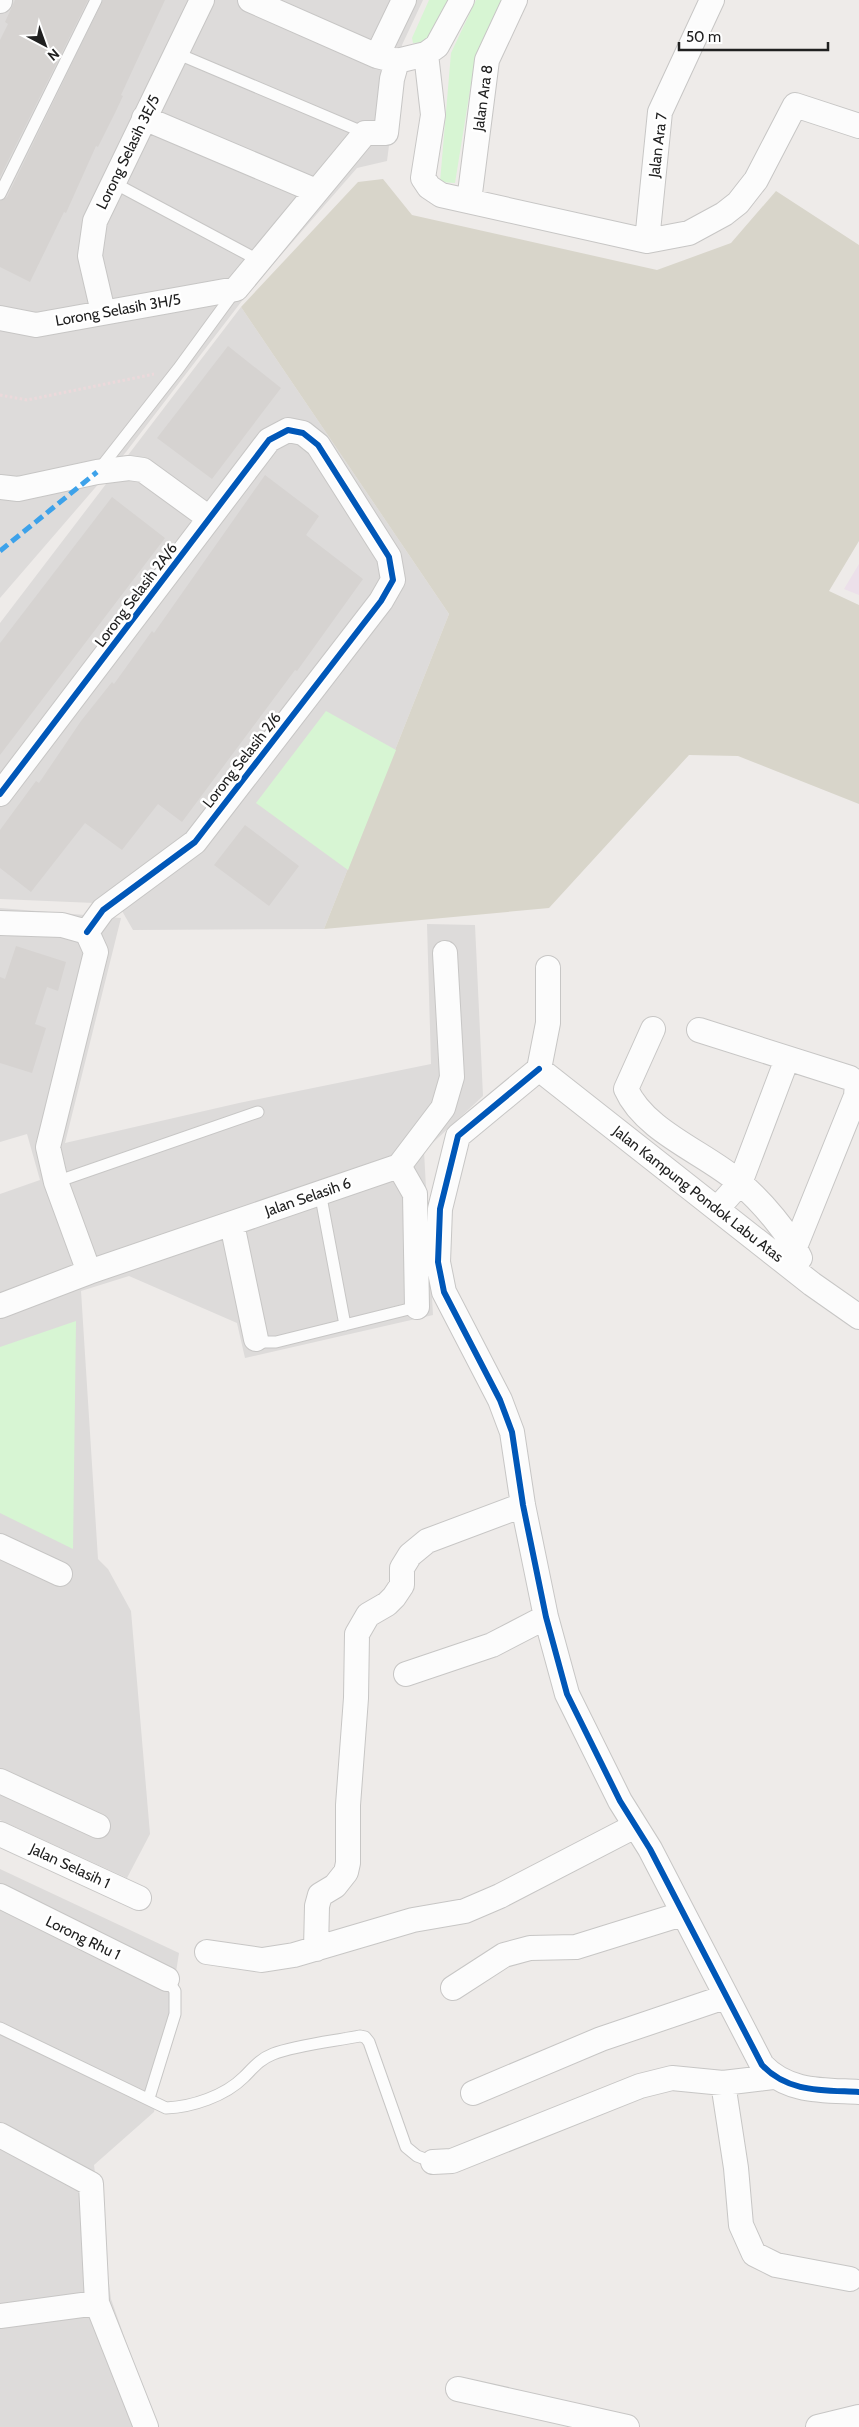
<svg xmlns="http://www.w3.org/2000/svg" width="859" height="2427" font-family="Cabin,sans-serif">
  <style>
    .residential { fill: #dddbda }
    .industrial { fill: #ece0ea }
    .construction { fill: #d8d5ca }
    .park { fill: #d7f5d3 }
    .building { fill: #d6d3d1 }
    .lines { fill: none; stroke-linecap: round; stroke-linejoin: round }
    .lane-casing { stroke: #c7c6c5; stroke-width: 13 }
    .street-casing { stroke: #c7c6c5; stroke-width: 26 }
    .path { stroke: #ecd9db; stroke-width: 3; stroke-dasharray: 2.5 2.5; stroke-linecap: butt }
    .lane { stroke: #fcfcfc; stroke-width: 11 }
    .street { stroke: #fcfcfc; stroke-width: 24 }
    .quiet { stroke: #3da2ea; stroke-width: 5; stroke-dasharray: 10 5; stroke-linecap: butt }
    .cycleway-casing { stroke: #fff; stroke-width: 9 }
    .cycleway { stroke: #0057b8; stroke-width: 6 }
    .labels { text-anchor: middle; dominant-baseline: central; stroke-width: 5; stroke-linejoin: round; paint-order: stroke }
    .street-label { font-size: 15px; fill: #202020; stroke: #fff }
  </style>
  <rect width="100%" height="100%" fill="#eeebe9"/>
  <!-- residential -->
  <path class="residential" d="M0,0H423L402,45L387,161L357,168L248,293L126,452L0,598Z
    M241,307L449,614L324,929L133,930L118,904L0,899V623Z
    M0,908L121,918L65,1143L239,1103L431,1064L427,924L475,925L483,1096L424,1151L433,1315L245,1358L237,1323L129,1276L81,1291L98,1559L108,1569L131,1611L150,1834L127,1878L0,1820V1194L40,1180L27,1134L0,1142Z
    M0,1869L179,1953L154,2112L94,2165L111,2299L156,2427H0Z"/>
  <!-- industrial -->
  <path class="industrial" d="M859,564V595L844,589Z"/>
  <!-- construction -->
  <path class="construction" d="M383,179L412,215L657,270L731,243L776,191L859,245V541L829,591L859,605V804L738,756L689,755L549,908L324,929L449,614L241,307L358,182Z"/>
  <!-- park -->
  <path class="park" d="M429,0H452L428,42L413,43L412,38Z
    M476,0H502L475,59L455,183L440,182L451,53Z
    M326,711L396,750L348,870L256,803Z
    M76,1321L73,1549L0,1513V1347Z"/>
  <!-- building -->
  <path class="building" d="M15,0H88L0,177V40L8,24L5,22Z
    M103,0H165L121,95L123,96L115,113L98,147L96,146L66,213L64,212L30,282L0,267V201L7,197Z
    M228,346L281,388L212,479L157,438Z
    M265,475L319,516L306,535L363,579L297,671L295,670L182,822L158,804L122,850L85,823L31,892L0,868V830L36,781L39,783L81,721L112,682L114,684L152,631L154,633Z
    M112,497L165,538L0,755V643Z
    M245,825L299,866L269,906L214,865Z
    M16,946L66,962L58,991L47,987L35,1024L46,1028L32,1073L0,1063V977L5,979Z"/>
  <g class="lines">
    <!-- lane casing -->
    <g class="lane-casing">
      <path id="lane" d="M176,53L365,133
        M114,183L260,261
        M0,194L96,0
        M98,471L178,369L235,291
        M56,1182L258,1112
        M320,1192L345,1325
        M256,1339L264,1342H276L417,1307
        M0,2028L166,2108C192,2107 225,2096 244,2077C253,2068 260,2059 273,2054C296,2045 335,2041 360,2036L365,2037L369,2042L406,2147L417,2156L433,2162
        M149,2098L175,2014V1991L167,1979"/>
    </g>
    <!-- street casing -->
    <g class="street-casing">
      <path id="street" d="M250,0L377,56L397,61
        M0,1V0
        M426,54L433,115L423,178L429,187L441,195L647,241L689,233L724,214L738,203L756,180L795,105L859,126
        M377,56L404,0
        M144,118L316,191
        M469,201L487,60L515,0
        M647,241L660,112L712,0
        M103,312L90,256L95,221L202,0
        M0,318L36,325L236,289L365,133H386L392,79L397,61L426,54L437,46L462,0
        M0,487L18,489L97,472L129,468L143,470L209,518
        M0,794L269,440L288,430L303,433L318,445L389,557L393,580L381,601L195,842L103,910L87,932
        M0,923L62,925L87,932L96,952L48,1147L56,1182L89,1272
        M653,1029L626,1089C645,1132 706,1153 740,1183C761,1201 789,1233 800,1258
        M699,1030L850,1078L857,1083L856,1096L795,1247
        M539,1069L458,1136L440,1209L438,1262L444,1292L500,1400L512,1432L523,1505L546,1617L567,1694L620,1801L650,1849L762,2065C788,2093 824,2090 859,2092
        M539,1069L812,1284L859,1317
        M539,1069L548,1023V968
        M399,1166L415,1194L417,1307
        M717,1209L740,1183L787,1059
        M232,1224L256,1339
        M0,1306L89,1272L399,1166L443,1108L452,1077L445,953
        M0,1546L60,1574
        M406,1674L492,1645L546,1617
        M0,1781L98,1826
        M0,1834L139,1898
        M0,1896L167,1979
        M316,1949L317,1906L320,1895L335,1886L346,1872L348,1863V1805L356,1698L357,1634L368,1615L387,1604L394,1597L402,1585V1568L410,1555L427,1541L523,1505
        M207,1952L262,1960L294,1955L413,1920L465,1911L500,1896L635,1826
        M453,1988L504,1955L530,1948L576,1947L682,1914
        M723,2083L736,2168L741,2225L754,2254L776,2265L850,2279
        M473,2093L601,2039L725,1997
        M0,2135L91,2184L97,2303L146,2427
        M433,2162L452,2161L640,2086L672,2078L723,2083L773,2077
        M0,2316L97,2303
        M458,2389L627,2427
        M818,2427L859,2417"/>
    </g>
    <!-- path -->
    <path class="path" d="M0,395L27,400L154,374"/>
    <!-- lane -->
    <use href="#lane" class="lane"/>
    <!-- street -->
    <use href="#street" class="street"/>
    <!-- quiet -->
    <path class="quiet" d="M0,551L97,472"/>
    <!-- cycleway casing -->
    <g class="cycleway-casing">
      <path id="cycleway" d="M0,794L269,440L288,430L303,433L318,445L389,557L393,580L381,601L195,842L103,910L87,932
        M539,1069L458,1136L440,1209L438,1262L444,1292L500,1400L512,1432L523,1505L546,1617L567,1694L620,1801L650,1849L762,2065C788,2093 824,2090 859,2092"/>
    </g>
    <!-- cycleway -->
    <use href="#cycleway" class="cycleway"/>
  </g>
  <g class="labels">
    <!-- street labels -->
    <g class="street-label">
      <text transform="translate(483 98) rotate(-82)">Jalan Ara 8</text>
      <text transform="translate(658 145) rotate(-83)">Jalan Ara 7</text>
      <text transform="translate(128 152) rotate(-64)">Lorong Selasih 3E/5</text>
      <text transform="translate(118 310) rotate(-10)">Lorong Selasih 3H/5</text>
      <text transform="translate(136 595) rotate(-53)">Lorong Selasih 2A/6</text>
      <text transform="translate(242 760) rotate(-52)">Lorong Selasih 2/6</text>
      <text transform="translate(698 1194) rotate(38)">Jalan Kampung Pondok Labu Atas</text>
      <text transform="translate(308 1197) rotate(-19)">Jalan Selasih 6</text>
      <text transform="translate(70 1866) rotate(25)">Jalan Selasih 1</text>
      <text transform="translate(83 1938) rotate(26)">Lorong Rhu 1</text>
    </g>
  </g>
  <!-- north arrow -->
  <g transform="translate(45 45) rotate(139)" stroke="#ffffff" stroke-width="4" paint-order="stroke">
  <path d="M0-4L9 19L0 12L-9 19Z" fill="#202020"/>
  <text y="-8" font-size="14" font-weight="bold" text-anchor="middle" fill="#202020">N</text>
  </g>
  <!-- scale -->
  <path d="M679 42v8h149v-8" fill="none" stroke="#202020" stroke-width="2.5"/>
  <text x="686" y="42" font-size="15" fill="#202020" stroke="#ffffff" stroke-width="4" paint-order="stroke">50 m</text>
</svg>
